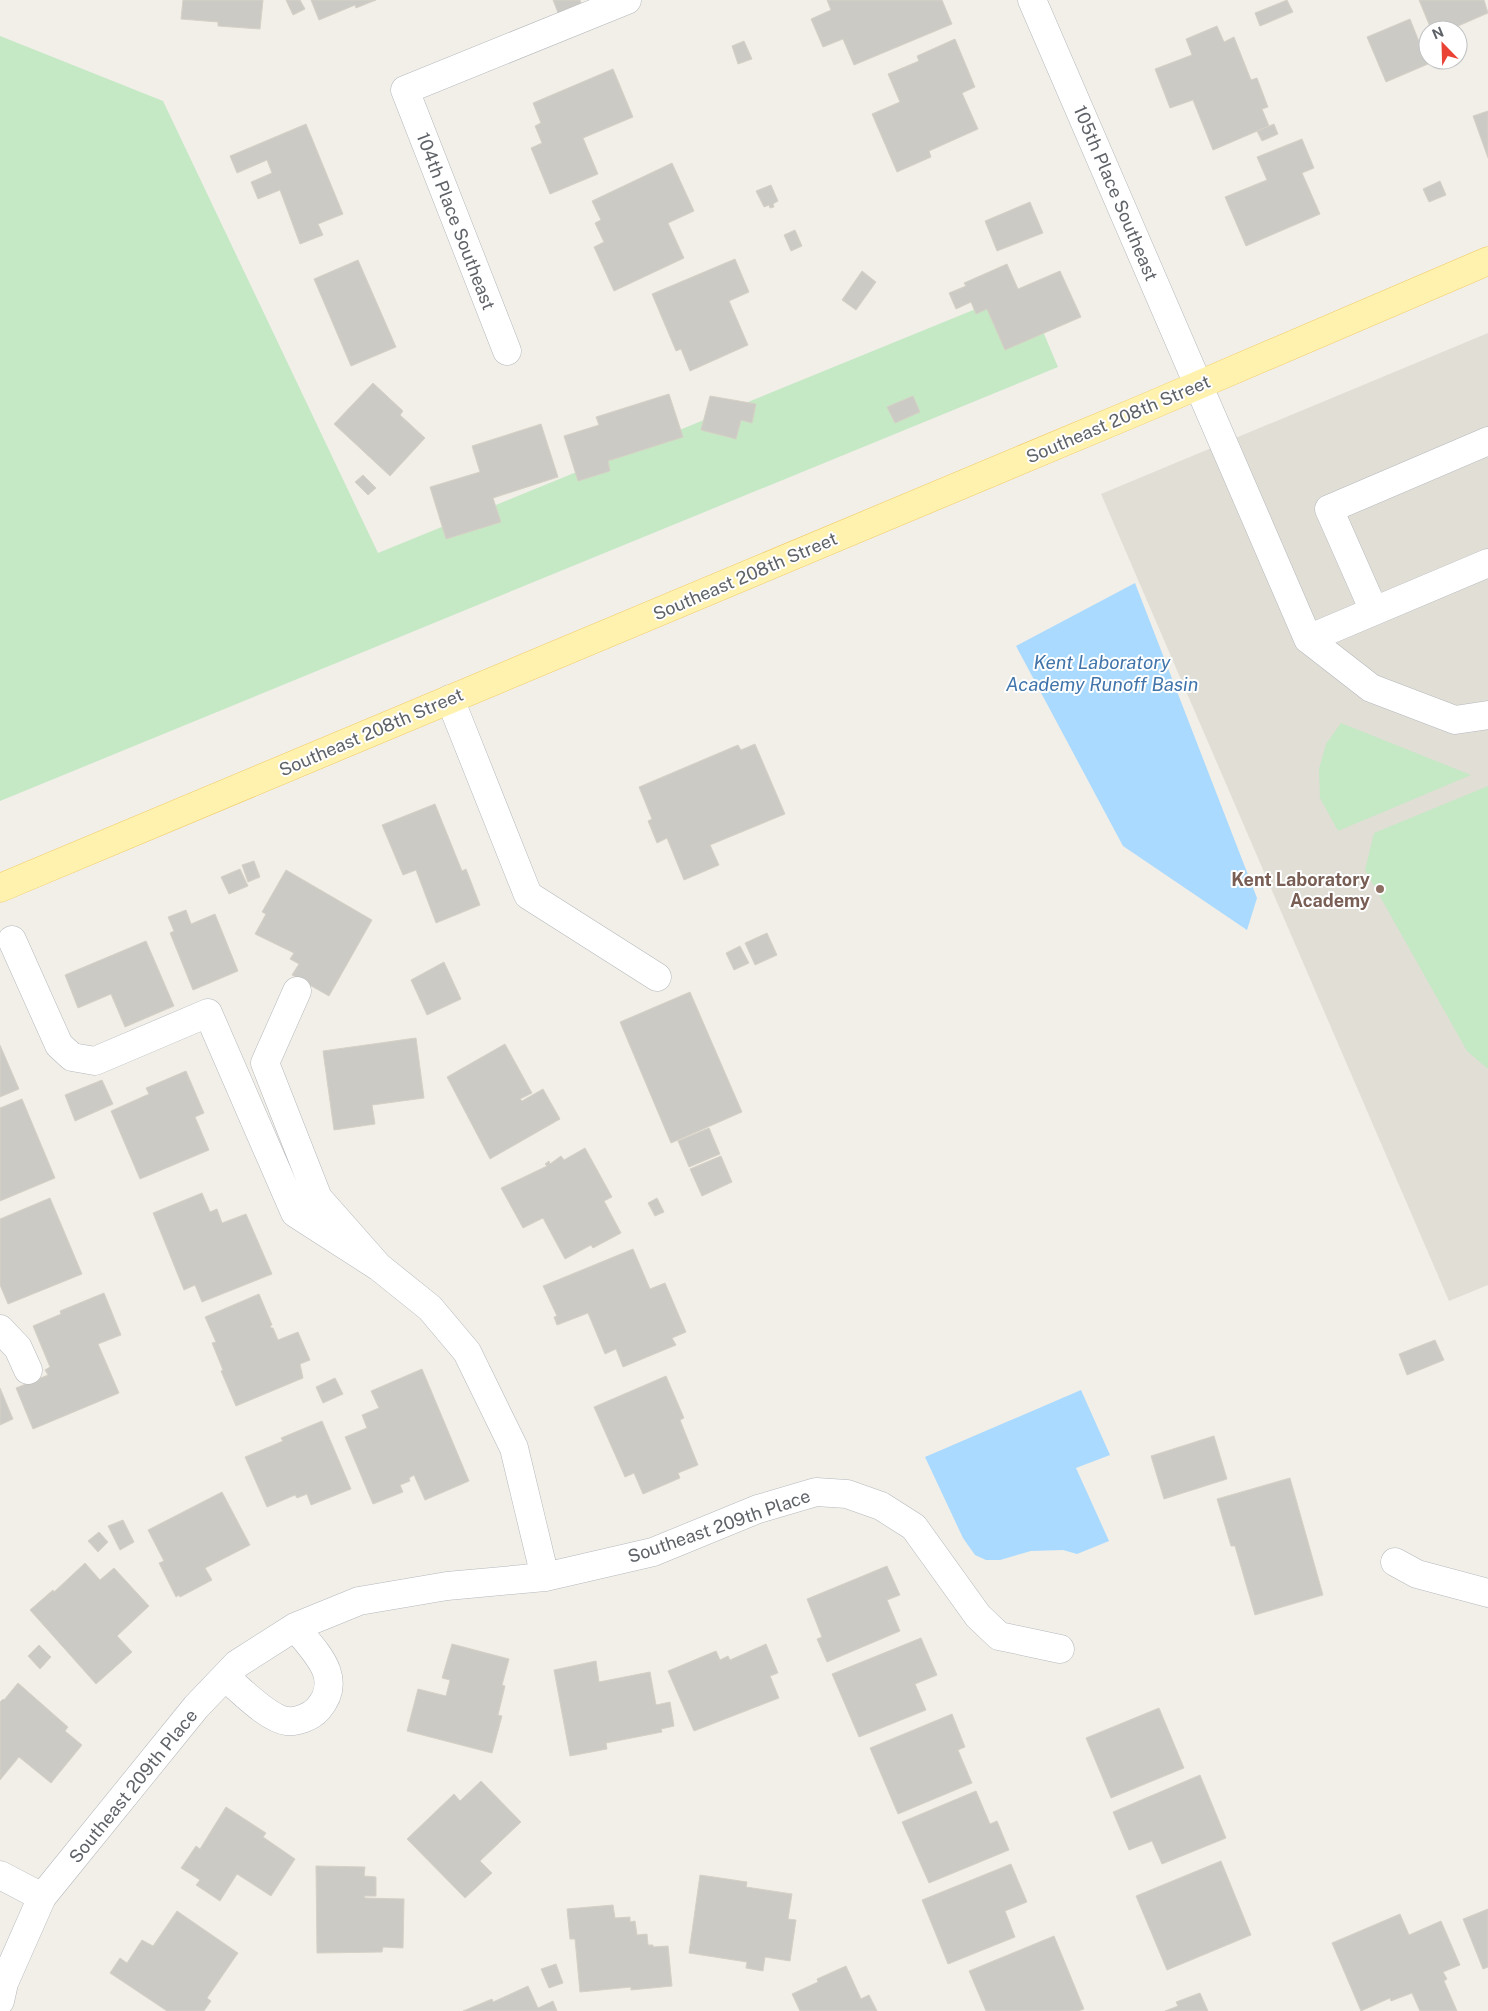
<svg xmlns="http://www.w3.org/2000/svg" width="1488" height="2011" font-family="'Public Sans',sans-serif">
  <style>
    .education { fill: #e1ded6 }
    .green { fill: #c5e8c5 }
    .water { fill: #aadaff }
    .building { fill: #cccac5; stroke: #d6d1c6 }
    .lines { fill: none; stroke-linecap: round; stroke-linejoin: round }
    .minor-casing { stroke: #b5b8bc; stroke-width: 29 }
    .major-casing { stroke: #f2c960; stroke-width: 29 }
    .minor { stroke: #fff; stroke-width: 28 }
    .major { stroke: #fff2af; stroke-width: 28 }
    .education-dot { fill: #8d6e63; stroke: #fff; stroke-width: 2 }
    .labels { text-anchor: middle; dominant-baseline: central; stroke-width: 4; stroke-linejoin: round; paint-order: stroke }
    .street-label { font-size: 18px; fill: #5f6368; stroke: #fff }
    .education-label { font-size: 18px; font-weight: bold; fill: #785e54; stroke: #fff; text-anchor: end }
    .water-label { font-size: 19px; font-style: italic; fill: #4174aa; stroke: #fff }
  </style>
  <rect width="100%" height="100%" fill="#f1efe8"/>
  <!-- education -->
  <path class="education" d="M1488,333V1285L1449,1301L1101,494Z"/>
  <!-- green -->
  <path class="green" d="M0,36L163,101L378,553L1025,289L1058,367L0,801Z
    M1341,723L1471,775L1338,831L1320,798L1319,769L1326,744Z
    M1488,786V1069L1467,1051L1365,870L1374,833Z"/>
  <!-- water -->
  <path class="water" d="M1135,583L1257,898L1247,930L1123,846L1016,646Z
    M1081,1390L1110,1455L1076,1468L1109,1541L1077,1554L1063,1550L1031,1551L1000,1560H986L975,1555L963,1538L925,1457Z"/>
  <!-- building -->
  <path class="building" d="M183,0H263L260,29L218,26V22L181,19Z
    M286,0H300L305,9L293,15Z
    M311,0H376L356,8L355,5L319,20Z
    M553,0H580L581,3L558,13Z
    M827,0H942L952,24L854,65L843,39L823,47L811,19L831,10Z
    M1287,0L1293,12L1260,26L1255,13Z
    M1419,0H1484L1488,13L1449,30H1439L1437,26L1431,29Z
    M1410,19L1428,64L1386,82L1367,37Z
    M1217,26L1224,42L1234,37L1251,80L1257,78L1268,107L1262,109L1269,126L1213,150L1193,100L1170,108L1155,69L1192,55L1186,39Z
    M955,39L975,87L962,93L978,129L929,151L931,157L897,172L872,114L900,102L888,74L919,61L917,56Z
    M744,41L752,59L738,64L732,46Z
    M613,69L633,117L583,138L598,174L550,194L531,148L542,143L535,126L541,123L533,103Z
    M1488,111V158L1473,116Z
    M306,124L343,214L318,224L323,235L300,244L280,190L258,199L251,182L272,173L267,160L237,173L230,156Z
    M1274,124L1278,134L1262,141L1257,131Z
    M1302,139L1314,168L1302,173L1320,214L1246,246L1225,197L1267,180L1257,157Z
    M672,163L694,211L668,223L684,258L614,291L594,247L604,242L595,223L601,220L592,201Z
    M1440,181L1446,195L1429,202L1423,189Z
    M771,185L778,201L773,204L774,207L770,208L769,205L764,207L756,191Z
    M1030,202L1043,233L997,251L985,221Z
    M795,230L802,246L791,251L784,235Z
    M735,259L749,292L729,301L748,345L690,371L681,349L676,351L652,294Z
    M358,260L396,347L351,366L314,279Z
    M1007,264L1018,289L1060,271L1081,317L1005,350L987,309L976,314L971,302L956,309L949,293L966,286L964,283Z
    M862,271L876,282L856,310L842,300Z
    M373,383L403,411L400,415L425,438L390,476L334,424Z
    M669,394L683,437L608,461L610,471L578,481L564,436L599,425L596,417Z
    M710,396L756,404L752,423L741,420L736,439L701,430Z
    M913,396L920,412L895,423L887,407Z
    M541,424L558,477L493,498L501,522L446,539L430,487L480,472L472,446Z
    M363,475L376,488L368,495L355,482Z
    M755,744L785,814L710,845L719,865L684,880L667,838L657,843L648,821L652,819L639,787L738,745L741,750Z
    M435,804L462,871L466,869L480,905L436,923L416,870L403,875L382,825Z
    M254,861L260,877L248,882L242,865Z
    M240,869L248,886L229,894L221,877Z
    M286,870L372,920L329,996L292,975L299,964L290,959L294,953L255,934L266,914L262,912Z
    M186,910L191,924L215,914L238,971L193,990L170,933L174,931L168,917Z
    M767,933L777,955L755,965L745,943Z
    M146,941L174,1006L125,1027L111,994L78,1008L65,975Z
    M740,946L749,963L734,970L726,953Z
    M444,962L461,999L427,1015L411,980Z
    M690,992L742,1112L671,1143L620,1022Z
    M416,1038L424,1098L372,1105L375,1124L334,1130L323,1051Z
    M505,1044L532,1093L520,1099L522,1101L543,1089L560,1119L490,1159L447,1077Z
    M0,1045L19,1089L0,1097Z
    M186,1071L204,1113L195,1117L209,1150L140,1179L111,1111L149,1094L146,1088Z
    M102,1080L113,1104L75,1121L65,1095Z
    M22,1099L55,1178L0,1201V1108Z
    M709,1128L720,1154L689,1167L678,1141Z
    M585,1148L612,1197L604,1201L621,1233L593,1248L591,1245L565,1259L543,1218L523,1228L501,1188L547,1166L545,1164L549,1161L550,1164L561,1156L564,1160Z
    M721,1156L732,1182L702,1196L690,1169Z
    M202,1193L210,1212L217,1209L222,1223L246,1214L272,1274L202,1302L195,1285L184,1290L153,1213Z
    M50,1198L82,1274L8,1304L0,1285V1219Z
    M657,1198L664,1212L655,1216L648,1203Z
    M633,1249L650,1289L665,1283L686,1332L672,1338L676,1345L623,1367L616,1349L605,1354L588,1313L557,1325L554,1317L557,1316L543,1286Z
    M104,1293L121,1335L98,1344L119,1393L33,1429L16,1388L48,1375L45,1370L50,1367L33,1326L61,1314L60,1311Z
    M259,1294L272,1325L270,1326L271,1328H273L278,1340L298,1332L310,1360L300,1364L303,1378L236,1406L221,1371L223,1370L212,1343L216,1342L205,1317Z
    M1435,1340L1444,1360L1407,1375L1399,1354Z
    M422,1369L469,1481L425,1500L414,1475L409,1478L410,1481L400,1485L403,1492L373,1504L345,1437L367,1428L362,1415L379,1408L371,1391Z
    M666,1376L684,1418L680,1420L698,1465L678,1473L680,1478L643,1494L634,1473L625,1477L594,1407Z
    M335,1378L343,1394L323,1403L316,1387Z
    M0,1388L13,1419L0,1425Z
    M322,1421L351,1489L311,1505L307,1494L297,1498L295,1495L267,1507L245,1457L283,1441L281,1438Z
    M1214,1436L1227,1479L1164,1499L1151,1456Z
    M1290,1478L1323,1595L1255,1615L1235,1546H1231L1217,1499Z
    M222,1492L250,1545L205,1568L212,1580L180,1597L179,1595L176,1597L159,1563L164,1561L148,1530Z
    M123,1520L134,1542L120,1550L108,1526Z
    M99,1532L108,1542L98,1552L88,1541Z
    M85,1563L100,1580L114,1568L149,1606L117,1636L132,1652L96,1684L30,1610L53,1590L54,1592Z
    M887,1566L900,1595L887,1600L900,1631L827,1662L817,1639L822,1637L807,1599Z
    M921,1638L937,1675L915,1684L926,1710L859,1737L832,1674Z
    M452,1644L509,1659L502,1685L505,1686L498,1715L502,1716L492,1753L407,1731L418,1689L446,1696L450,1680L442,1678Z
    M766,1644L778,1673L770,1676L779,1698L694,1731L668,1671L716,1651L720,1660L728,1656L730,1660Z
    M39,1645L51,1657L40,1669L28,1656Z
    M596,1661L599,1682L650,1672L656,1705L670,1702L674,1726L661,1729L662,1732L606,1743L607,1749L570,1756L554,1670Z
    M18,1683L68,1727L65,1731L82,1745L51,1783L19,1757L0,1780V1702L3,1699L4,1700Z
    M1159,1708L1184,1768L1111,1798L1086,1738Z
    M952,1714L965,1747L958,1750L972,1783L898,1814L870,1748Z
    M1200,1775L1226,1838L1162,1864L1152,1841L1129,1850L1113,1812Z
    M481,1781L521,1822L480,1861L492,1873L465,1898L407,1839L454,1794L460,1801Z
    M976,1791L990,1824L997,1821L1009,1850L929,1883L902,1822Z
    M226,1807L266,1833L263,1837L295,1859L271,1896L237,1874L220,1901L196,1885L200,1880L181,1868L196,1846L200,1849Z
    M1221,1861L1251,1935L1167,1970L1136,1896Z
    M1011,1864L1027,1902L1005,1911L1015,1937L948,1964L922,1900Z
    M316,1866L365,1867L364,1876L376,1877V1896H364L365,1898L404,1899L403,1948L383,1947L382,1952L317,1953Z
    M700,1875L747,1882L746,1887L792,1894L788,1919L796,1920L790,1961L765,1957L763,1971L746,1968L747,1962L689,1953Z
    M613,1905L615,1918L630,1917V1922L635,1921L637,1935L647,1934L648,1945H653V1947L668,1946L672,1986L631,1990V1987L580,1992L575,1939H570L567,1909Z
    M1488,1909V1967L1483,1969L1463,1919Z
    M177,1911L238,1953L207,1998L211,2001L204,2011H167L110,1973L120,1958L127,1963L142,1940L153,1946Z
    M1400,1914L1409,1935L1441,1921L1460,1965L1443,1972L1447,1979L1444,1981L1457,2011H1420L1412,1993L1391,2001L1390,1998L1361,2011L1332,1943Z
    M1054,1936L1084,2009L1078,2011H986L969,1971Z
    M556,1964L563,1983L549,1988L541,1969Z
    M846,1966L861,1999L869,1995L877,2011H800L792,1994L818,1982L817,1979Z
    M528,1986L538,2008L553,2001L557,2011H463L492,1999L493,2002Z
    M1200,1993L1208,2011H1165L1178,2006L1176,2002Z"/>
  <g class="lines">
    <!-- minor casing -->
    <g class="minor-casing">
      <path id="minor" d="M1032,0L1308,639L1371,688L1455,720L1488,715
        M507,351L405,90L627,0
        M1374,611L1329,509L1488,441
        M1308,639L1488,563
        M450,699L528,895L657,977
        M12,940L59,1045L72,1057L95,1061L208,1013L295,1213L379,1267L318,1198L265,1063L297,991
        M379,1267L430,1308L467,1352L514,1448L545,1577
        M0,1329L18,1348L28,1370
        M1395,1562L1417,1574L1488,1593
        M225,1677C240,1689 268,1719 287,1721C297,1722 311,1717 318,1709C345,1678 315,1652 295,1627
        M0,1875L42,1897
        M0,2001L4,1983L42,1897L196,1707L237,1664L295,1627L359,1601L447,1586L545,1577L653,1552L758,1509L816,1492L847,1494L881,1506L914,1527L978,1616L999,1636L1060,1649"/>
    </g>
    <!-- major casing -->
    <g class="major-casing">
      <path id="major" d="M0,888L1145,408L1488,261"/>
    </g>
    <!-- minor -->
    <use href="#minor" class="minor"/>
    <!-- major -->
    <use href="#major" class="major"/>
  </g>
  <!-- markers -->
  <circle class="education-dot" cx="1380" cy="889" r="5"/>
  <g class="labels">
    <!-- street labels -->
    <g class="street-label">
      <text transform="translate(1116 193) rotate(67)">105th Place Southeast</text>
      <text transform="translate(456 221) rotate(69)">104th Place Southeast</text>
      <text transform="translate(1118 419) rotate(-23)">Southeast 208th Street</text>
      <text transform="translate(745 576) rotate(-23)">Southeast 208th Street</text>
      <text transform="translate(371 732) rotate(-23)">Southeast 208th Street</text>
      <text transform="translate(719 1526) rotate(-19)">Southeast 209th Place</text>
      <text transform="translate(133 1786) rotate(-51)">Southeast 209th Place</text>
    </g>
    <!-- education labels -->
    <g class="education-label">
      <text x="1370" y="879">Kent Laboratory<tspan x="1370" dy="21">Academy</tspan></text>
    </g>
    <!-- water labels -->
    <g class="water-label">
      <text x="1102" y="662">Kent Laboratory<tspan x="1102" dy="22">Academy Runoff Basin</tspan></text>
    </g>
  </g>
  <!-- north arrow -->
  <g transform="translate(1443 45) rotate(337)"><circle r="24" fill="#ffffff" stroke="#bfc1c3"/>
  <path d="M0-4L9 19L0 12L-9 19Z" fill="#ea4335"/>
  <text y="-8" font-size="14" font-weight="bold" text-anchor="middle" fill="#5f6368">N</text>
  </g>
</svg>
